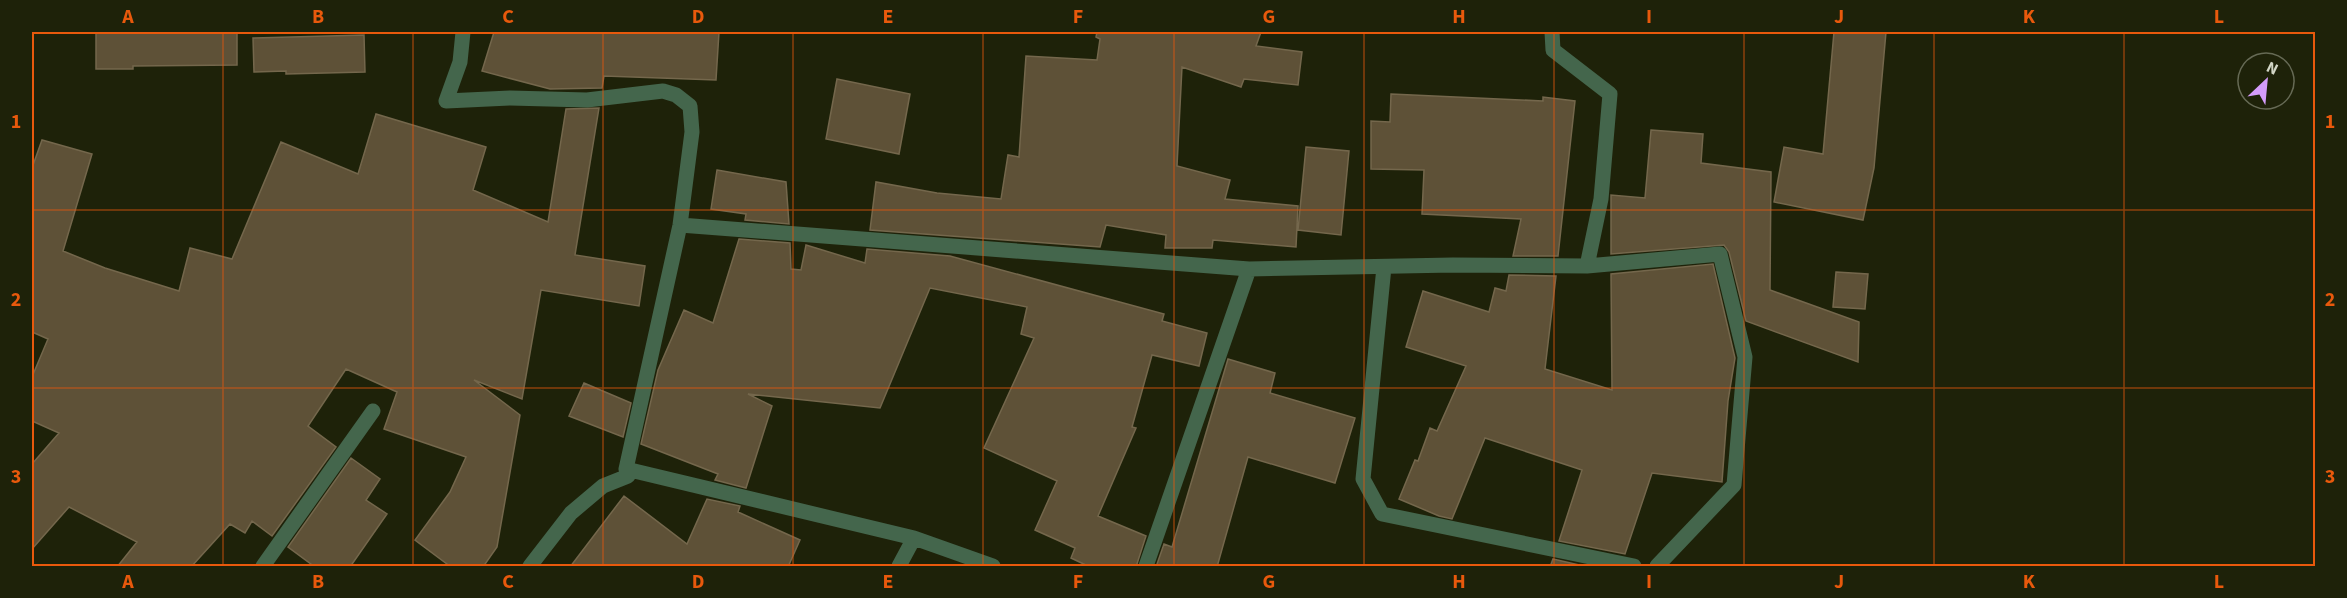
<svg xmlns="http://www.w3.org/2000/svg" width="2347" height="598" font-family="'Source Sans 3',sans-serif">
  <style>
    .building { fill: #5e5137; stroke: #74674c; stroke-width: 1.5 }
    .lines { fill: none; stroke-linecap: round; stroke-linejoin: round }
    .minor { stroke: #44664c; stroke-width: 15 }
    .grid { fill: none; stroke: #e8590c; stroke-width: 1.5; stroke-opacity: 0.55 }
    .neatline { fill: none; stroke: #e8590c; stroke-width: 2 }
    .grid-label { font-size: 20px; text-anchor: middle; font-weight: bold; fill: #e8590c }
  </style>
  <rect width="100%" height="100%" fill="#1e2209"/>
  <!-- building -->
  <path class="building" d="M96,32H237V65L133,66V69H96Z
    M494,32H719L716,80L604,76L602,88L550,89L482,71Z
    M1097,32H1261L1256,46L1302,52L1298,85L1244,79L1241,87L1182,67L1177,166L1230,180L1225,199L1298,206L1296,247L1213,240L1212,248H1165L1166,235L1106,225L1100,247L870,230L876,182L937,193L1001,199L1008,155L1019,157L1026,56L1097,60L1100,39L1096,37Z
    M1834,32H1886L1874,168L1863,220L1774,202L1784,147L1823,154Z
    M364,35L365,72L286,74V71L254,72L253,38Z
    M837,79L910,94L899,154L826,139Z
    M1391,94L1543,101V97L1575,101L1558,256H1513L1521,219L1422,214L1424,170L1371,169V121L1390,122Z
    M599,108L575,255L645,266L639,306L541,290L522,399L474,380L520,415L497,547L483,567H451L415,540L450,492L466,457L384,429L397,392L346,369L308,426L336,447L272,536L252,521L245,533L230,524L191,567H117L137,542L69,507L32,549V464L59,433L32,421V377L48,339L32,332V168L42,140L92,154L63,251L105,268L179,291L190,248L232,259L281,142L358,174L376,114L486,147L473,190L548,222L566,109Z
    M1651,130L1703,134L1701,163L1771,172L1770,290L1859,322L1858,362L1746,321L1729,252L1724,245L1611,254V195L1645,198Z
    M1306,147L1349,151L1341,235L1298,230Z
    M717,170L786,182L789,224L745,220L746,214L711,209Z
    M739,239L790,243L791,269L801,270L806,245L865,263L867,249L950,256L1164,314L1162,321L1207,333L1199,366L1152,355L1132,427L1136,428L1098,516L1146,536L1136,567H1090L1071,558L1075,548L1035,530L1057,481L984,448L1034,338L1021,334L1027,307L930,288L880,408L748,394L772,406L746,488L715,480L718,474L641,444L658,370L684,310L713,323Z
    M1713,264L1735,358L1728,401L1722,482L1652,473L1625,554L1559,541L1582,470L1485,438L1452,519L1439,516L1399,499L1415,460L1418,461L1430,428L1437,431L1466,366L1406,347L1423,291L1489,312L1495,288L1506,291L1509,275L1556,276L1545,369L1612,390L1611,274Z
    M1836,272L1868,274L1865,309L1833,307Z
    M1228,359L1275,373L1270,393L1355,418L1335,483L1248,457L1217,567H1156L1164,544L1172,547Z
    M584,383L631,403L623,437L569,416Z
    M351,458L380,479L366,500L387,514L350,567H315L288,547Z
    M624,496L687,544L707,499L740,506L738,512L800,540L788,567H570Z
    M1553,559L1588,567H1550Z"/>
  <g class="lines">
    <!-- minor -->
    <path class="minor" d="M463,32L460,62L446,101L510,98L587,100L663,91L676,95L690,106L692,132L680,225L626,469
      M680,225L1249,269L1453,265L1587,266L1601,199L1610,94L1553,50L1552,32
      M1587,266L1720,254L1745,357L1734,485L1657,566
      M1384,267L1363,479L1382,514L1634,566
      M263,566L373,411
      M530,566L571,513L603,486L628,476L626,469L914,538L993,566
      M899,566L914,538
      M1146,566L1249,269"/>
  </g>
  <!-- grid -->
  <path class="grid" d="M223,32V566M413,32V566M603,32V566M793,32V566M983,32V566M1174,32V566M1364,32V566M1554,32V566M1744,32V566M1934,32V566M2124,32V566M32,210H2316M32,388H2316"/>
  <!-- border -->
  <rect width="2347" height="598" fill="none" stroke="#1e2209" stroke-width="66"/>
  <!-- north arrow -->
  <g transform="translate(2266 81) rotate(26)"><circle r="28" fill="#1e2209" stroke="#666a55" stroke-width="1.5"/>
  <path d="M0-4.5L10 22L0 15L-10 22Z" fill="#d49cfb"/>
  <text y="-9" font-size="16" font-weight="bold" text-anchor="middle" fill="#d2d6c6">N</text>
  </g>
  <rect x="33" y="33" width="2281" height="532" class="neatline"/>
  <g class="grid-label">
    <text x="128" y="23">A</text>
    <text x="318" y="23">B</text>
    <text x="508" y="23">C</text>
    <text x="698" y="23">D</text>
    <text x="888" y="23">E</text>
    <text x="1078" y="23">F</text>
    <text x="1269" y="23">G</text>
    <text x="1459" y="23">H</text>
    <text x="1649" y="23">I</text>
    <text x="1839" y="23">J</text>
    <text x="2029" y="23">K</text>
    <text x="2219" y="23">L</text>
    <text x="16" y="128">1</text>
    <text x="2330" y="128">1</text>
    <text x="16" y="306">2</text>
    <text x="2330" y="306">2</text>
    <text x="16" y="483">3</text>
    <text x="2330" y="483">3</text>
    <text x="128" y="588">A</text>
    <text x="318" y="588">B</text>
    <text x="508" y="588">C</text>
    <text x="698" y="588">D</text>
    <text x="888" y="588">E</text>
    <text x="1078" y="588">F</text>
    <text x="1269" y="588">G</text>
    <text x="1459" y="588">H</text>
    <text x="1649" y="588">I</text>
    <text x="1839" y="588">J</text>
    <text x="2029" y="588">K</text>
    <text x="2219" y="588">L</text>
  </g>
</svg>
